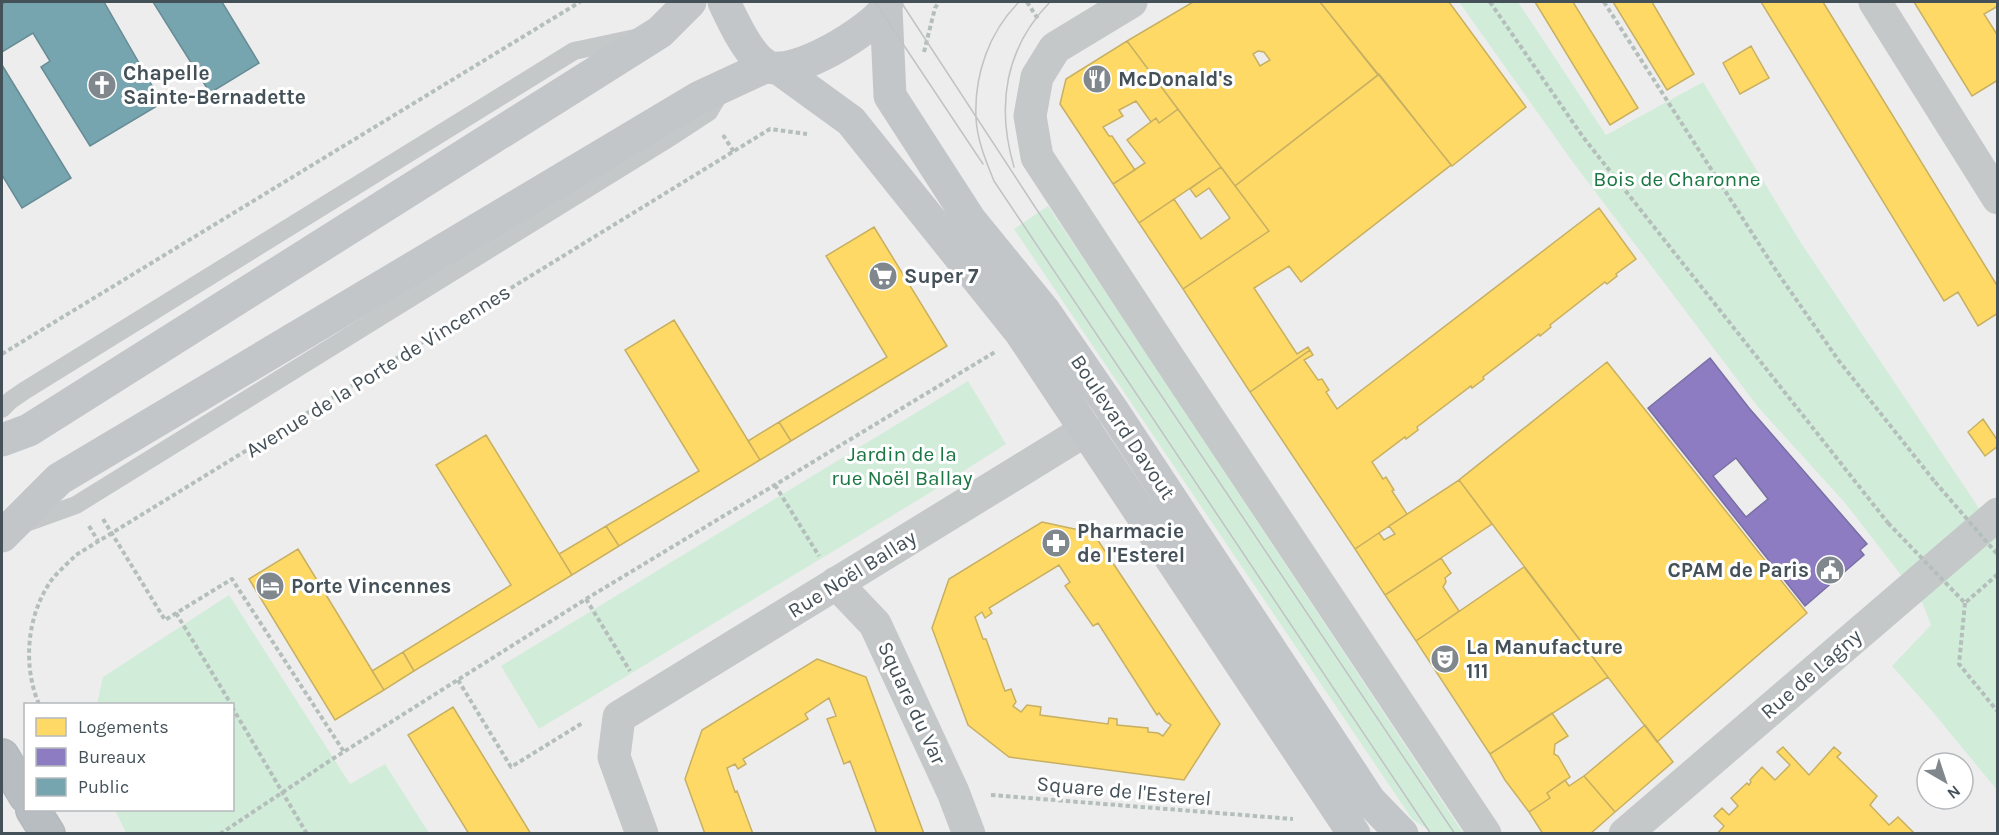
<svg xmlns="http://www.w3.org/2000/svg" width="1999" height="835" font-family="Karla,sans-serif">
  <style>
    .green { fill: #d2ecda }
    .homes { fill: #ffd966; stroke: #c7b062; stroke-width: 1.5; fill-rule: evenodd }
    .offices { fill: #8e7cc3; stroke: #786fa3; stroke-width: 1.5; fill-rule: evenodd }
    .public { fill: #76a5af; stroke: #678c95; stroke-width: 1.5 }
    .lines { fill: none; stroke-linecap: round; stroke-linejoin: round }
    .highway-casing { stroke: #b3b8bc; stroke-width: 36 }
    .path { stroke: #b4bfbb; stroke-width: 4; stroke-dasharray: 4.5 3; stroke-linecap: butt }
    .lane { stroke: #c5c8c9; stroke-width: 18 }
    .street { stroke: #c5c8c9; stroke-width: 33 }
    .primary { stroke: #c3c6c9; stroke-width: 33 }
    .highway { stroke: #b8bdc1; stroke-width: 33 }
    .tram { stroke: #c0c2c4; stroke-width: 1.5 }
    .path-bridge { stroke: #b4bfbb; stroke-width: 4; stroke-dasharray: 4.5 3; stroke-linecap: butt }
    .labels { text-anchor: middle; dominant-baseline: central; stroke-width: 6; stroke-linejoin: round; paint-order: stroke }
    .poi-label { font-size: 21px; font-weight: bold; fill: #455159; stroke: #fff; text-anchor: start }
    .park-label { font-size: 21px; fill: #1a7642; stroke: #fff }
    .street-label { font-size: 21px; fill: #455159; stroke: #fff }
  </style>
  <rect width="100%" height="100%" fill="#eeeded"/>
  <!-- green -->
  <path class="green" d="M1459,2H1518L1606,135L1703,82L1801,243L1997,535V790L1932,711L1892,666L1931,625L1922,602L1845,503L1758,407L1572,161Z
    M1048,206L1087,264L1463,833H1433L1412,819L1014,229Z
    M968,381L1006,444L923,497L539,729L501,666Z
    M229,595L350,784L385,764L429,833H126L115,810H232V704H97L103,677Z"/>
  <!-- homes -->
  <path class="homes" d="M1193,2H1320L1378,75L1235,186L1127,41ZM1258,51L1264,52L1270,60L1260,66L1253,54Z
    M1320,2H1449L1526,107L1452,166Z
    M1535,2H1573L1638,108L1610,125Z
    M1613,2H1652L1694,74L1667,90Z
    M1761,2H1823L1998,287V313L1978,326L1958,292L1944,301Z
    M1914,2H1998V6L1984,14L1998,36V80L1972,96Z
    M1127,41L1178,109L1159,123L1156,118L1151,122L1136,101L1119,110L1123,116L1103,127L1109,136H1112L1135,170L1113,184L1060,104L1066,79Z
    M1751,46L1769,78L1740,94L1723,63Z
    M1379,74L1451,165L1301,282L1289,266L1254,288L1297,354L1308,347L1310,350L1250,392L1183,289L1269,231L1235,186Z
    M1178,109L1221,167L1139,223L1113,184L1145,163L1127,140L1156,118L1159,123Z
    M1221,167L1269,231L1183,289L1139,223L1174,199L1201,239L1230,218L1209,188L1196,197L1190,189Z
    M1599,208L1636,259L1616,274L1617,276L1607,284L1605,282L1550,325L1551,327L1540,336L1539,334L1483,377L1484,379L1472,388L1471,386L1417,427L1418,430L1406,439L1405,437L1372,462L1383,479L1386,477L1394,490L1392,491L1407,514L1355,549L1250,392L1310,350L1313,355L1304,360L1318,380L1322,379L1329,390L1326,392L1337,409Z
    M874,227L947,346L791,441L779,422L887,357L826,256Z
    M674,320L760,460L619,546L606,526L699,471L625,350Z
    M1607,362L1807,613L1657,742L1459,480Z
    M1983,419L1998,441V446L1985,456L1968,432Z
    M779,422L791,441L760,460L748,441Z
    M486,435L572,575L414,671L403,652L511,585L436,465Z
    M1459,480L1492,524L1385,595L1355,549L1379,533L1384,540L1395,534L1389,526Z
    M1042,522L1093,533L1220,724L1184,780L1009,757L968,725L932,628L949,579ZM1059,565L1070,582L1065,586L1093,626L1098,623L1157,715L1159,713L1165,721L1171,725L1163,736L1158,733L1148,732V728L1117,725V719L1109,718L1108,724L1040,715L1041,707L1027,705L1021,712L1013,706L1016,702L1011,689L1005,691L986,639H983L975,617L982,612L985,618L992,613L989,608Z
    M606,526L619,546L572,575L559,554Z
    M298,549L384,690L335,720L249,579Z
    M1441,558L1451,573L1445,578L1446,582L1443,587L1459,611L1416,641L1385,595Z
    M1524,567L1608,677L1490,754L1416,641Z
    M403,652L414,671L384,690L372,671Z
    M817,659L866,677L924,834H877L850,761L844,764L827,719L836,716L829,698L805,714L808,719L743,759L746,764L738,769L735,764L727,768L735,792L737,791L753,834H705L685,779L702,730Z
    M453,707L531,834H469L408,735Z
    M1552,713L1568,736L1555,744L1554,754L1558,756L1570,777L1547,793L1550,798L1529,812L1505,780L1490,754Z
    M1645,725L1673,762L1615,812L1584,776Z
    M1783,747L1809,775L1834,747L1841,753L1837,757L1877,796L1870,805L1889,825L1898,817L1915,834H1717L1724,826L1714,816L1722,808L1729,815L1738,806L1731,798L1747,783L1749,785L1751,782L1750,780L1762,767L1775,780L1790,765L1777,752Z
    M1584,776L1615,812L1590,834H1543L1529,812L1550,798L1547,793L1565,780L1569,786Z"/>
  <!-- offices -->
  <path class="offices" d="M1710,358L1749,408L1867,544L1860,550L1864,555L1805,606L1648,408ZM1736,458L1768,499L1746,517L1713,476Z"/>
  <!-- public -->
  <path class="public" d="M6,2H104L162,103L90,146L41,67L50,61L33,33L2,52V4Z
    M153,2H222L259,63L210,93Z
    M2,65L71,178L22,208L2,175Z"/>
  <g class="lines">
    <!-- highway casing -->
    <g class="highway-casing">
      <path id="highway" d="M2,756L26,796
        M33,810L48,834"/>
    </g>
    <!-- path -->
    <path class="path" d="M1027,2L1038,19
      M1490,2L1583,137L1888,523
      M1604,2L1777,272L1839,361L1935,482
      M924,52L935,8L939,2
      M723,135L734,152
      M2,354L580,2
      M775,485L819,556
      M103,519L165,620L232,579L344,752
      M89,526L98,541
      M586,599L630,671
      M1965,603L1959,664L1998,712
      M176,613L231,704
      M458,680L511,767L584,722
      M39,704C22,665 27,613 53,578C60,570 69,562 76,555L770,129L807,134
      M232,707L307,834
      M991,795L1293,819
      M220,834L334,758L586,599L995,352"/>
    <!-- lane -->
    <path class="lane" d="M2,409L11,400L24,391L574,51L635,38
      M23,524L76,505L674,135L709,112L722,90"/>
    <!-- street -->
    <path class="street" d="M1131,2L1055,48L1037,77L1030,116L1037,157L1166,354L1485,834
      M1875,2L1998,198
      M836,583L875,624L953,792L969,834
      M642,834L614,757L619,717L1086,430
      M1625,834L1998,514"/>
    <!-- primary -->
    <path class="primary" d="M724,2C732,19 749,57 767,66C793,79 872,30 886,8
      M887,2L886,8L890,96L970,220L1045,312L1113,411L1370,801L1402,834
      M778,68L851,121L1021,333L1354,834
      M2,440L29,430L660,32L690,2
      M2,536L59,479L700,97L767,66"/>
    <!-- highway -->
    <use href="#highway" class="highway"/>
    <!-- tram -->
    <path class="tram" d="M875,2L983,164
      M901,2L1035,207L1455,834
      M1019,2C989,32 974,75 976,118C977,140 986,161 994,181L1431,834
      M1014,167C996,106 1005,48 1050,2"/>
    <!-- path-bridge -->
    <path class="path-bridge" d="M1935,482L1998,555
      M1888,523L1965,603L1998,574"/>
  </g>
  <!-- icons -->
  <defs>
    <g id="restaurant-disc" transform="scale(1.5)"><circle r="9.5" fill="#80888d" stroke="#fff"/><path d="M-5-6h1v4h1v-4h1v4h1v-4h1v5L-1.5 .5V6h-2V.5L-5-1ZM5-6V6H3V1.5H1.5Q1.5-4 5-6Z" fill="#fff"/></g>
    <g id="church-disc" transform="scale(1.5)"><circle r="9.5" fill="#80888d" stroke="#fff"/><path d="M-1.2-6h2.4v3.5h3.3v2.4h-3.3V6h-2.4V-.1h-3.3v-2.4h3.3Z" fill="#fff"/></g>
    <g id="supermarket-disc" transform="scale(1.5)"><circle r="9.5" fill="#80888d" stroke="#fff"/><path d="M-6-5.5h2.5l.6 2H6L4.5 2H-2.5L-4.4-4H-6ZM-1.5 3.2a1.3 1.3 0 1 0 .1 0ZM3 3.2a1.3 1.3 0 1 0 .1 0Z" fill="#fff"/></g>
    <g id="pharmacy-disc" transform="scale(1.5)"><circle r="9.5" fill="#80888d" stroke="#fff"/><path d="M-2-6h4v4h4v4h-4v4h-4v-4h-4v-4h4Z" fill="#fff"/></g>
    <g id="civic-disc" transform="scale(1.5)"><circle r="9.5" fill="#80888d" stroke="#fff"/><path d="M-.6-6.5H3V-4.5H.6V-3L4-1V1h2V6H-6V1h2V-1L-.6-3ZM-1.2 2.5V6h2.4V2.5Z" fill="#fff"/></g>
    <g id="hotel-disc" transform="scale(1.5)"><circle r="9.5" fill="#80888d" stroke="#fff"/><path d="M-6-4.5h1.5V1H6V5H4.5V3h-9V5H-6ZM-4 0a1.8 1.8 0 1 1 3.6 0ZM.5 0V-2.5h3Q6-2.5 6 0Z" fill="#fff"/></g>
    <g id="theatre-disc" transform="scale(1.5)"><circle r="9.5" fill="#80888d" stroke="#fff"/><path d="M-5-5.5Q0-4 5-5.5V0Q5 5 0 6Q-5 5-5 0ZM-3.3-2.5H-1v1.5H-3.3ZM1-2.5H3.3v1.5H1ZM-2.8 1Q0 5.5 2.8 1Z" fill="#fff"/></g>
  </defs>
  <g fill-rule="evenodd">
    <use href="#restaurant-disc" x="1097" y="79"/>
    <use href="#church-disc" x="102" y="85"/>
    <use href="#supermarket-disc" x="883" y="276"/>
    <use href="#pharmacy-disc" x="1056" y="543"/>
    <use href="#civic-disc" x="1830" y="570"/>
    <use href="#hotel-disc" x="270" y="586"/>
    <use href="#theatre-disc" x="1445" y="659"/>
  </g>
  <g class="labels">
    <!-- poi labels -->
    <g class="poi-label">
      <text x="123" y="73">Chapelle<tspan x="123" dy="24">Sainte-Bernadette</tspan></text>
      <text x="1118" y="79">McDonald's</text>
      <text x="904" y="276">Super 7</text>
      <text x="1077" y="531">Pharmacie<tspan x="1077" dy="24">de l'Esterel</tspan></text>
      <text x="1809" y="570" text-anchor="end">CPAM de Paris</text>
      <text x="291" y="586">Porte Vincennes</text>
      <text x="1466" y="647">La Manufacture<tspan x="1466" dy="24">111</tspan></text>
    </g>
    <!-- park labels -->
    <g class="park-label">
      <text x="1677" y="179">Bois de Charonne</text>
      <text x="902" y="454">Jardin de la<tspan x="902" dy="24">rue Noël Ballay</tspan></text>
    </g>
    <!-- street labels -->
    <g class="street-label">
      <text transform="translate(378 371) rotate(-32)">Avenue de la Porte de Vincennes</text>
      <text transform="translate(1123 427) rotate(56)">Boulevard Davout</text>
      <text transform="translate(852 574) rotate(-32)">Rue Noël Ballay</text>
      <text transform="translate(1811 674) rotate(-41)">Rue de Lagny</text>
      <text transform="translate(912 703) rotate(65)">Square du Var</text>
      <text transform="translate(1124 791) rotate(5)">Square de l'Esterel</text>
    </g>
  </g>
  <!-- border -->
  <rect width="1999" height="835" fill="none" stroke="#455159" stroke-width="6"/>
  <!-- legend -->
  <rect x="24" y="703" width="210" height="108" fill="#ffffff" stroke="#b5b9bd" stroke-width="1.5"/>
  <rect x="36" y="718" width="30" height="18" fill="#ffd966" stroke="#b5b9bd" stroke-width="1.5"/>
  <text x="78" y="733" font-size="18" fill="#455159">Logements</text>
  <rect x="36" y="748" width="30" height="18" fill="#8e7cc3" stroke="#b5b9bd" stroke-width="1.5"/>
  <text x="78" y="763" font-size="18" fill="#455159">Bureaux</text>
  <rect x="36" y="778" width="30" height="18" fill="#76a5af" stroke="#b5b9bd" stroke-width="1.5"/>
  <text x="78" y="793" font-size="18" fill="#455159">Public</text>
  <!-- north arrow -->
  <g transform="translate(1945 781) rotate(141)"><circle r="28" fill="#ffffff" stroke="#b5b9bd" stroke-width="1.5"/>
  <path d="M0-4.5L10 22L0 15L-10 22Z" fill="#80888d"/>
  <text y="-9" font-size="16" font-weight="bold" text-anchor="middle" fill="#455159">N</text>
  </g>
</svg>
